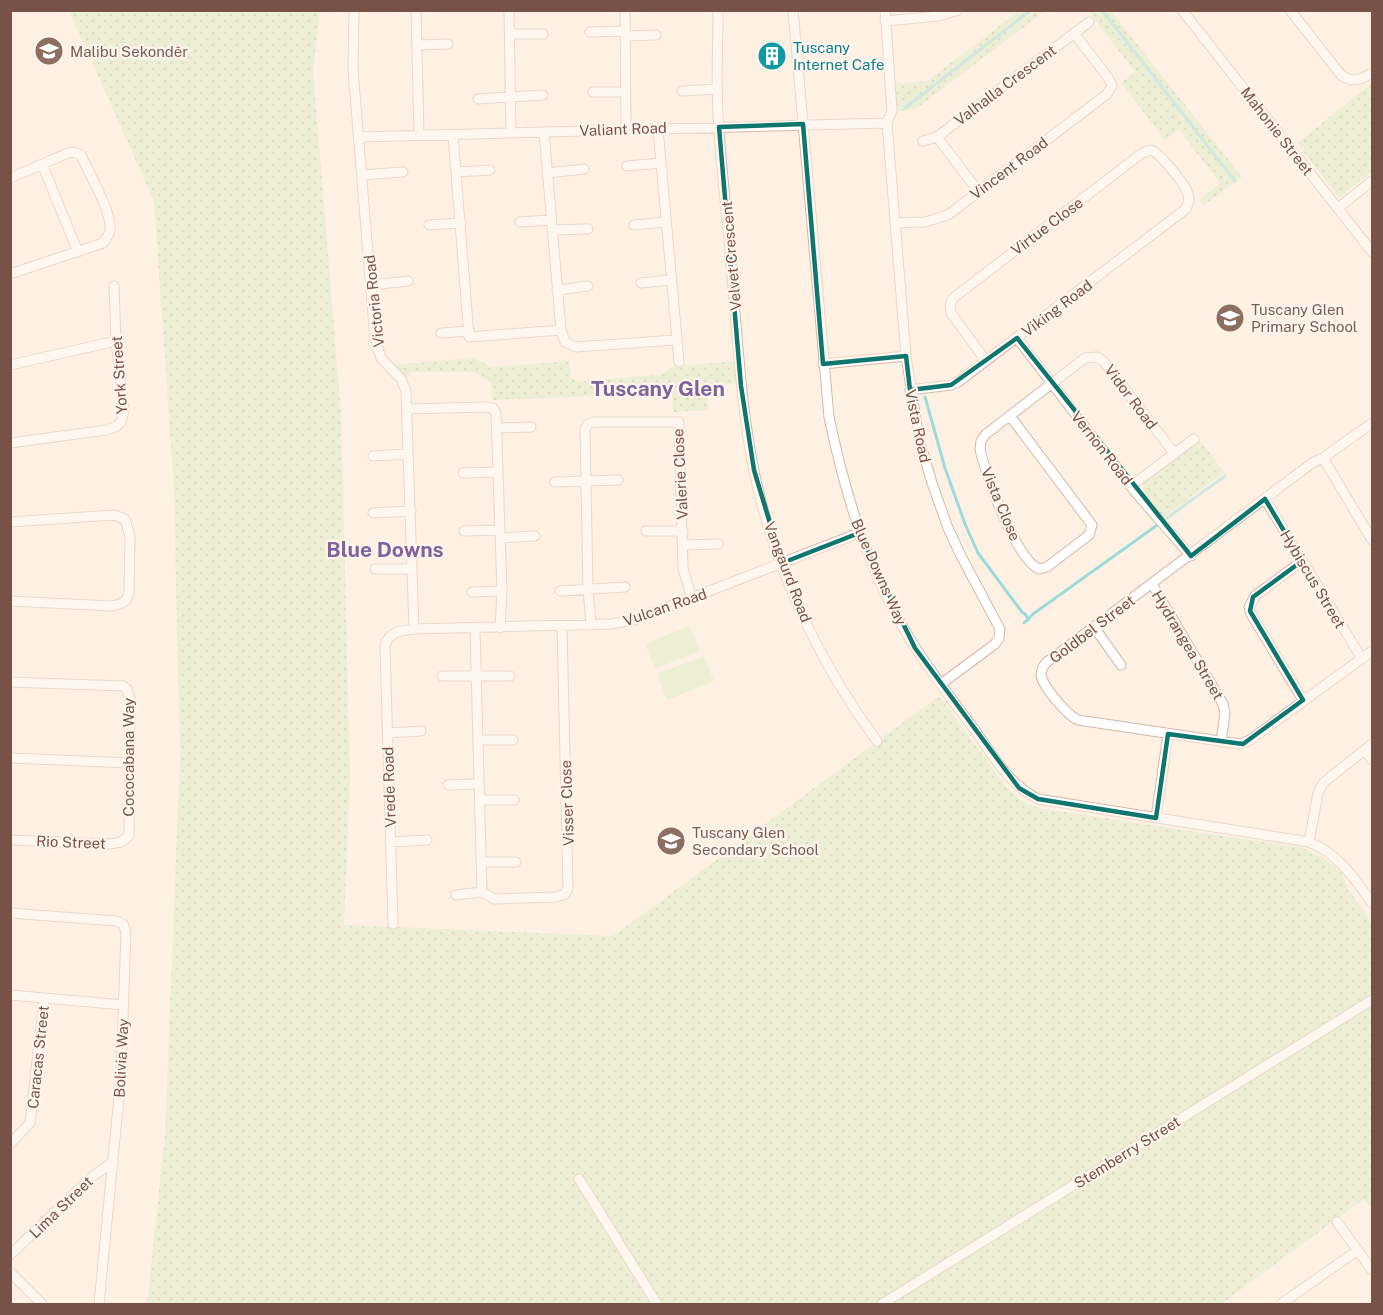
<svg xmlns="http://www.w3.org/2000/svg" width="1383" height="1315" font-family="'Public Sans',sans-serif">
  <style>
    .grass { fill: url(#grass-dots) }
    .pitch { fill: #d9edc1 }
    .lines { fill: none; stroke-linecap: round; stroke-linejoin: round }
    .stream { stroke: #9cdbdc; stroke-width: 3 }
    .minor-casing { stroke: #d3b8ac; stroke-width: 11 }
    .minor { stroke: #fff; stroke-width: 9 }
    .marked { fill: none; stroke: #0f766e; stroke-width: 4.5; stroke-linejoin: round }
    .labels { text-anchor: middle; dominant-baseline: central; stroke-width: 4.5; stroke-linejoin: round; paint-order: stroke }
    .culture-label { font-size: 15px; fill: #0d838f; stroke: #fff5ec; text-anchor: start }
    .education-label { font-size: 15px; fill: #785e54; stroke: #fff5ec; text-anchor: start }
    .street-label { font-size: 15px; fill: #795247; stroke: #fff5ec }
    .district-label { font-size: 21px; font-weight: bold; fill: #81629d; stroke: #fff5ec }
  </style>
  <defs>
    <pattern id="grass-dots" width="8" height="8" patternUnits="userSpaceOnUse" patternTransform="scale(1.5)"><rect width="8" height="8" fill="#d9edc1"/><path d="M2 2h.1M6 6h.1" fill="none" stroke="#b5c39f" stroke-width="1.8" stroke-linecap="round"/></pattern>
  </defs>
  <rect width="100%" height="100%" fill="#fef1e4"/>
  <!-- grass -->
  <path class="grass" d="M69,11H320L313,71L341,413L350,777L344,925L613,936L939,696L1008,789L1022,801L1038,808L1303,848L1324,858L1342,873L1348,889L1372,923V1209L1364,1199L1221,1304H147L165,1135L180,757L174,490L154,201Z
    M1019,11H1045L916,109L897,112L895,84L927,81Z
    M1088,11H1111L1242,177L1203,206L1199,200L1220,183L1179,130L1165,140L1121,83L1135,72Z
    M1372,83V171L1339,198L1297,143Z
    M473,358L491,367L569,361L571,378L579,382L664,374C672,366 680,362 691,365L735,361L737,383L707,387L709,410L673,412L672,393L492,400L491,382L474,372H411L406,380L393,365Z
    M1199,439L1224,472L1163,518C1154,507 1138,496 1144,481Z"/>
  <!-- pitch -->
  <path class="pitch" d="M690,626L700,651L655,669L645,644Z
    M704,656L714,681L667,700L657,674Z"/>
  <g class="lines">
    <!-- stream -->
    <path class="stream" d="M1102,10L1235,181
      M905,108L1031,10
      M925,397L945,468L965,524L978,553L1022,612L1026,615L1028,620
      M1167,518L1225,476
      M1024,623L1033,614L1156,526"/>
    <!-- minor casing -->
    <g class="minor-casing">
      <path id="minor" d="M354,10L353,70L375,339L381,358L401,379L406,391L414,629
        M416,10L419,134
        M509,10L511,133
        M625,10L626,129
        M718,10C718,45 716,80 718,115C721,169 728,223 732,277C738,342 741,407 754,471C774,568 819,662 877,741
        M793,10L829,417C846,498 870,577 915,647C933,675 954,702 974,729C992,754 1009,785 1038,799L1309,842C1339,854 1354,878 1372,903
        M885,10L892,110L887,123L906,356L919,439L932,483L948,528L961,556L1000,629L999,638L995,644L941,684
        M1182,10L1372,252
        M1290,10L1341,75C1352,83 1361,80 1372,73
        M885,21L939,16L958,10
        M590,32L625,31
        M510,34H543
        M625,36L656,35
        M418,45L448,44
        M682,91L717,89
        M593,92H626
        M478,99L543,95
        M658,129L679,362
        M544,132L561,330L565,342L576,347L676,340
        M453,135L469,337L561,330
        M359,137L887,123
        M937,137L978,191
        M923,141L937,137L1089,22
        M42,164L78,252
        M627,166L661,163
        M456,172L490,170
        M547,173L584,169
        M362,175L403,172
        M10,178L68,153L74,152L81,155C89,174 112,211 110,230C109,236 106,239 103,243L10,274
        M1338,208L1372,181
        M520,222L551,220
        M895,223L925,222L948,215L1107,94L1112,86L1109,79L1074,33
        M429,225L461,223
        M634,225L665,222
        M552,230L588,229
        M641,283L670,280
        M371,285L408,281
        M557,290L588,286
        M441,333L469,331
        M1017,338L1136,493L1191,556
        M823,364L906,356
        M10,365L116,341
        M910,390L951,385L958,382L1186,209C1188,204 1190,200 1188,194C1185,184 1160,153 1151,150L1142,153L952,299L950,306L951,313L986,361
        M408,409L485,407L493,408L496,414L502,591L500,628
        M1010,416L1092,525L1089,535L1047,567L1039,569C1016,559 985,474 980,449L981,441L986,434L1085,358L1097,357L1104,362L1174,453
        M1372,423L1323,458L1312,463L1047,662C1043,666 1041,670 1041,675C1043,687 1067,715 1078,720L1240,744L1250,740L1372,651
        M497,428L531,427
        M10,443L107,430L117,426L121,422L124,410L116,341L114,286
        M373,456L408,454
        M1323,458L1372,540
        M463,473L497,472
        M555,482L618,480
        M1131,486L1194,439
        M1265,499L1362,659
        M373,513L411,511
        M10,522L114,515L125,519L130,537L129,593C126,604 121,604 111,606L10,601
        M464,531L500,530
        M646,531H683
        M500,538L535,536
        M683,545L718,544
        M1302,561L1255,596L1249,607L1251,614L1303,700
        M375,569H411
        M1152,584L1223,704L1225,713L1221,742
        M560,591L625,587
        M472,592L502,591
        M591,625L588,589L585,429L588,424L593,422H679L683,569L692,598
        M1094,627L1121,665
        M475,629L482,892
        M442,676H510
        M10,682L123,686L127,689L130,699L129,835C123,843 117,843 108,844L10,840
        M388,733L421,731
        M478,740H513
        M1365,750L1372,760
        M10,758L130,763
        M448,785L479,784
        M480,800H514
        M1156,818L1168,734
        M390,842L427,840
        M1309,842L1318,793L1323,783L1372,744
        M481,862H516
        M482,892L494,899L556,897L565,894L568,888L562,626
        M456,895L482,892
        M10,913L116,921L123,924L126,932L121,1076L99,1304
        M393,924L385,646C389,631 401,631 414,629L611,624L634,620L655,612L859,533
        M10,995L124,1005
        M10,1144L30,1123L44,998
        M579,1179L657,1304
        M1337,1222L1372,1270
        M10,1255L93,1176L113,1162
        M10,1272L42,1304
        M882,1304L1372,1000
        M1281,1304L1358,1250"/>
    </g>
    <!-- minor -->
    <use href="#minor" class="minor"/>
  </g>
  <!-- marked area -->
  <path d="M0 0H1383V1315H0ZM803,124L823,364L906,356L910,390L951,385L1017,338L1191,556L1265,499L1302,561L1253,597L1250,611L1303,700L1243,744L1168,734L1156,818L1038,799L1019,788L915,648L859,533L782,563L754,470L741,386L719,127Z" fill="#fef1e4" fill-opacity=".55" fill-rule="evenodd"/>
  <path class="marked" d="M803,124L823,364L906,356L910,390L951,385L1017,338L1191,556L1265,499L1302,561L1253,597L1250,611L1303,700L1243,744L1168,734L1156,818L1038,799L1019,788L915,648L859,533L782,563L754,470L741,386L719,127Z"/>
  <!-- icons -->
  <defs>
    <g id="school-disc" transform="scale(1.5)"><circle r="9.5" fill="#8d6e63" stroke="#fff5ec"/><path d="M0-5L7-2L0 1L-7-2ZM-4 1L0 2.5L4 1V4Q0 6-4 4Z" fill="#fff"/></g>
    <g id="building-disc" transform="scale(1.5)"><circle r="9.5" fill="#0f9aa8" stroke="#fff5ec"/><path d="M-4-6H4V6H1V3H-1V6H-4ZM-2.5-4.3h1.7v1.8h-1.7ZM.8-4.3h1.7v1.8H.8ZM-2.5-1h1.7V.8h-1.7ZM.8-1h1.7V.8H.8Z" fill="#fff"/></g>
  </defs>
  <g fill-rule="evenodd">
    <use href="#school-disc" x="49" y="51"/>
    <use href="#building-disc" x="772" y="56"/>
    <use href="#school-disc" x="1230" y="318"/>
    <use href="#school-disc" x="671" y="841"/>
  </g>
  <g class="labels">
    <!-- culture labels -->
    <g class="culture-label">
      <text x="793" y="47">Tuscany<tspan x="793" dy="17">Internet Cafe</tspan></text>
    </g>
    <!-- education labels -->
    <g class="education-label">
      <text x="70" y="51">Malibu Sekondêr</text>
      <text x="1251" y="309">Tuscany Glen<tspan x="1251" dy="17">Primary School</tspan></text>
      <text x="692" y="832">Tuscany Glen<tspan x="692" dy="17">Secondary School</tspan></text>
    </g>
    <!-- street labels -->
    <g class="street-label">
      <text transform="translate(1005 85) rotate(-37)">Valhalla Crescent</text>
      <text transform="translate(623 129) rotate(-2)">Valiant Road</text>
      <text transform="translate(1277 131) rotate(52)">Mahonie Street</text>
      <text transform="translate(1009 168) rotate(-37)">Vincent Road</text>
      <text transform="translate(1047 226) rotate(-37)">Virtue Close</text>
      <text transform="translate(731 256) rotate(-95)">Velvet Crescent</text>
      <text transform="translate(374 301) rotate(-96)">Victoria Road</text>
      <text transform="translate(1057 308) rotate(-37)">Viking Road</text>
      <text transform="translate(119 375) rotate(-94)">York Street</text>
      <text transform="translate(1131 397) rotate(53)">Vidor Road</text>
      <text transform="translate(918 426) rotate(78)">Vista Road</text>
      <text transform="translate(1102 448) rotate(52)">Vernon Road</text>
      <text transform="translate(680 474) rotate(-93)">Valerie Close</text>
      <text transform="translate(1001 504) rotate(67)">Vista Close</text>
      <text transform="translate(788 572) rotate(69)">Vangaurd Road</text>
      <text transform="translate(879 572) rotate(66)">Blue Downs Way</text>
      <text transform="translate(1313 579) rotate(59)">Hybiscus Street</text>
      <text transform="translate(665 607) rotate(-19)">Vulcan Road</text>
      <text transform="translate(1092 629) rotate(-37)">Goldbel Street</text>
      <text transform="translate(1188 645) rotate(59)">Hydrangea Street</text>
      <text transform="translate(128 757) rotate(-90)">Cococabana Way</text>
      <text transform="translate(389 787) rotate(-92)">Vrede Road</text>
      <text transform="translate(567 803) rotate(-92)">Visser Close</text>
      <text transform="translate(71 842) rotate(2)">Rio Street</text>
      <text transform="translate(38 1057) rotate(-84)">Caracas Street</text>
      <text transform="translate(121 1058) rotate(-87)">Bolivia Way</text>
      <text transform="translate(1127 1152) rotate(-32)">Stemberry Street</text>
      <text transform="translate(61 1207) rotate(-44)">Lima Street</text>
    </g>
    <!-- district labels -->
    <g class="district-label">
      <text x="658" y="388">Tuscany Glen</text>
      <text x="385" y="549">Blue Downs</text>
    </g>
  </g>
  <!-- border -->
  <rect width="1383" height="1315" fill="none" stroke="#795247" stroke-width="24"/>
</svg>
